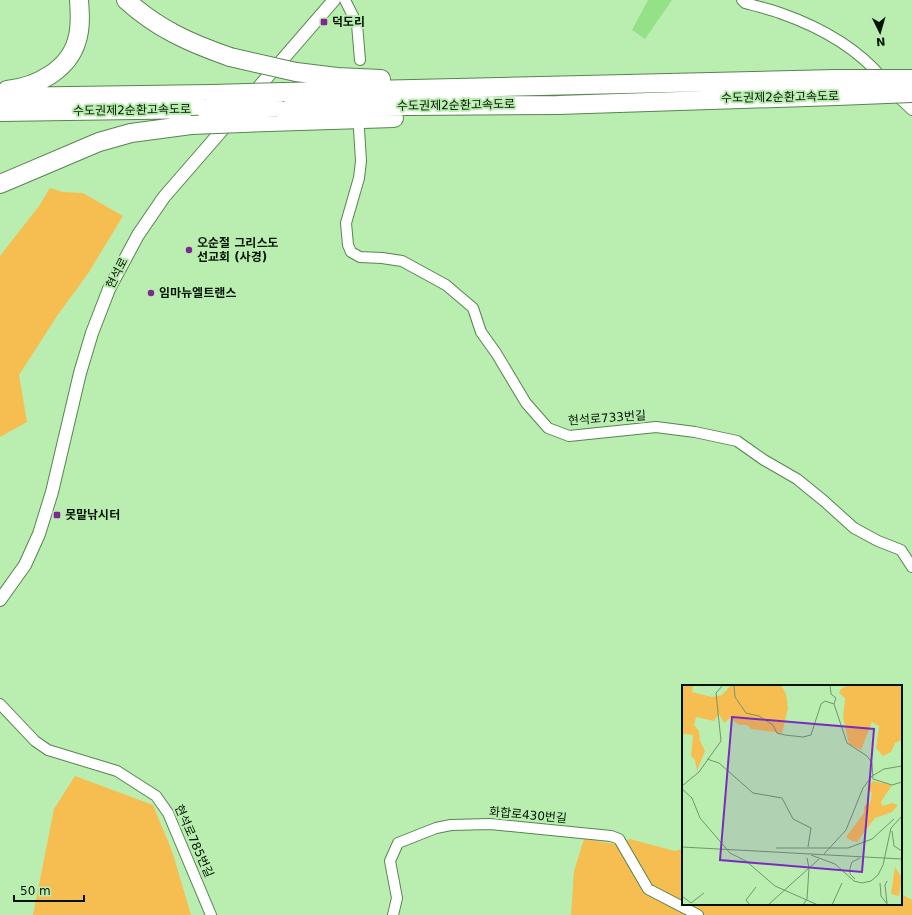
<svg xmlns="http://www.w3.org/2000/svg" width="912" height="915" font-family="'DejaVu Sans','Noto Sans KR',sans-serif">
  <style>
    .green { fill: #f6bd50 }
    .building { fill: #94e187 }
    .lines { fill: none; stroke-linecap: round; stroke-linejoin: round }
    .minor-casing { stroke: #56854e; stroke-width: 12 }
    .tertiary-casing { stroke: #56854e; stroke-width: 14 }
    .motorway-casing { stroke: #56854e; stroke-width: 20 }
    .minor { stroke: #fff; stroke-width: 10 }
    .tertiary { stroke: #fff; stroke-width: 12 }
    .motorway { stroke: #fff; stroke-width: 18 }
    .motorway-bridge-casing { stroke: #56854e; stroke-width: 20; stroke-linecap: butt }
    .motorway-bridge { stroke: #fff; stroke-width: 18 }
    .poi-dot { fill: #822693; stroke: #baeeb1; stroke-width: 1.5 }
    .labels { text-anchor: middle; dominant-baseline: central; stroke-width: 4; stroke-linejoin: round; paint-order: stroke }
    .poi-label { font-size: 12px; font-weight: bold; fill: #031301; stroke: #baeeb1; text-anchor: start }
    .street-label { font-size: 12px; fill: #031301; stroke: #baeeb1 }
    .inset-road { fill: none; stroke: #71966b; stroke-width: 1 }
    .view { fill: #7b2cbf; fill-opacity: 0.15; stroke: #7b2cbf; stroke-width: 2 }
    .inset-edge { fill: none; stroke: #031301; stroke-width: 2 }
  </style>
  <rect width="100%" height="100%" fill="#baeeb1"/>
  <!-- green -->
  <path class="green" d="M50,188L63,192L83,193L123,216L89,272L57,316L19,375L27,422L0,437V256L39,206Z
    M75,776L153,805L172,851L191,915H33L54,809Z
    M584,839L615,844L630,839L675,851L683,849V904H901V894L912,900V915H571L574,871Z"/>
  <!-- building -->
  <path class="building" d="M648,0H672L645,39L632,30Z"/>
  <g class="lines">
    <!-- minor casing -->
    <g class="minor-casing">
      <path id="minor" d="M345,0L357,24L360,60
        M742,0L745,3C756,6 769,9 780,13C820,27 857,47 884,80
        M895,94L912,110
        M359,129L361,161L359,178L346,223L348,245L351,252L360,257L382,258L402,261L446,285L466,302L473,308L481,332L496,353L526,403L548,428L569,436L656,427L695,432L737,441L764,460L797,479L824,501L854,528L878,541L901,550L912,567
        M0,704L35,741L48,750L117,771L156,796L168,813L211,915
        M393,915L397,898L390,861L398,843L436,828L451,825L490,824L611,836L619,839L648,889L698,915"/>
    </g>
    <!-- tertiary casing -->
    <g class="tertiary-casing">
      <path id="tertiary" d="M251,96L334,0
        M0,600L25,565L39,534L52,492L80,373L92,333L109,289L138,235L164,197L230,121"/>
    </g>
    <!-- motorway casing -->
    <g class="motorway-casing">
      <path id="motorway" d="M126,0C158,29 190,43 230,57
        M296,72L337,77L381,79
        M7,90C36,87 69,70 77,40C81,27 80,13 79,0
        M284,92L835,79
        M0,97L212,94
        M276,107L558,105L837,96
        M0,112L205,109
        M269,122L394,118
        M0,184L99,142L131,133L191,125"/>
    </g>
    <!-- minor -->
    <use href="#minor" class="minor"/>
    <!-- tertiary -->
    <use href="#tertiary" class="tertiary"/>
    <!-- motorway -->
    <use href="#motorway" class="motorway"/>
    <!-- motorway-bridge casing -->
    <g class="motorway-bridge-casing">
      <path id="motorway-bridge" d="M230,57L296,72
        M835,79H912
        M212,94L284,92
        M837,96L912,93
        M205,109L276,107
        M191,125L269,122"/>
    </g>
    <!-- motorway-bridge -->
    <use href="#motorway-bridge" class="motorway-bridge"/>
  </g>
  <!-- markers -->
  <g class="poi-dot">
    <rect x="320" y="18" width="8" height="8" rx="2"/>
    <circle cx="189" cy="250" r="4"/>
    <circle cx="151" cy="293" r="4"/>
    <rect x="53" y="511" width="8" height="8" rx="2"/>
  </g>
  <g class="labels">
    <!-- poi labels -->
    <g class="poi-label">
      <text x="332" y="22">덕도리</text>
      <text x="197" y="243">오순절 그리스도<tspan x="197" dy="14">선교회 (사경)</tspan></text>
      <text x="159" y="293">임마뉴엘트랜스</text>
      <text x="65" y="515">못말낚시터</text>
    </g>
    <!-- street labels -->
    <g class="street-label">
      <text transform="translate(780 97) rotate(-1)">수도권제2순환고속도로</text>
      <text transform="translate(456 105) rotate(-1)">수도권제2순환고속도로</text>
      <text transform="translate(132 110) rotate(-1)">수도권제2순환고속도로</text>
      <text transform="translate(117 273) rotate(-63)">현석로</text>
      <text transform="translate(607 418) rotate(-4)">현석로733번길</text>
      <text transform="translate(528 815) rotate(5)">화합로430번길</text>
      <text transform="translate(194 841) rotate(66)">현석로785번길</text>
    </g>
  </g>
  <!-- overview -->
  <g transform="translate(682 685)">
    <rect width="220" height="220" fill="#baeeb1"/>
    <path d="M0,0H11L10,7L30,12L40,10L49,0H99L104,9L106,23L100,48L69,44L65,40H57L48,33L42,38L37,29L32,36L14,32L12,40L17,46L18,56L23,66L15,86L13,75L9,71L11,50L2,49L0,52ZM166,0H220V55L213,58L209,67L201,71L194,63L197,41L190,37L179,65L167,59L161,33L163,13L157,8L159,4ZM191,96L210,100L199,117L200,121L210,118L216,120L210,127L193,133L175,157L170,156L164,152L182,128V121L188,118L190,108L186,104ZM213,182L220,193L217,211L209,209Z" fill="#f6bd50"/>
    <path class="inset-road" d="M52,0L53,12L64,28L77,31L91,40L95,48L103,50L121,52L129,50L139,19L143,16L152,19M148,0L149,9L154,13L152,19L165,58L185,71L190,78L191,94L210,100L220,97M25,74L37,78L71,108L100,113L111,134L129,143L126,162M0,101L17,87L39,56L34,8L41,0M0,104L10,113L18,133L48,168L64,176L93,201L136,220M210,146L212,161L220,166M0,162L220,174M94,163H166L190,154L212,134M142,169L164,145L181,103L190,91L202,84L220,81M129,170L153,179L172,196L180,198L189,196L196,190L201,180L209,143L220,131M173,194L168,189V183L170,177L178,173M205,196L203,200L205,218M198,198L199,211L206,220M0,211L9,218L22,208M68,220L64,215L74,202M86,220L137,174M121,220L125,214L127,183L125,173M150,220L160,198"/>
    <path class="view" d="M50,32L192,44L180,187L38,175Z"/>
    <rect width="220" height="220" class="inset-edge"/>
  </g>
  <!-- north arrow -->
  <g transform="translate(880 32) rotate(175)" stroke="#baeeb1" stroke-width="3" paint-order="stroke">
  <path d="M0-3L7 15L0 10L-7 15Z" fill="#031301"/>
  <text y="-6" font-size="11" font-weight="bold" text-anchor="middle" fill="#031301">N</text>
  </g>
  <!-- scale -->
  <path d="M14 895v6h70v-6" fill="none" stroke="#031301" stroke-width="2"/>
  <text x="20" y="895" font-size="12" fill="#031301" stroke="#baeeb1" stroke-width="3" paint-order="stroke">50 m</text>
</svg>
